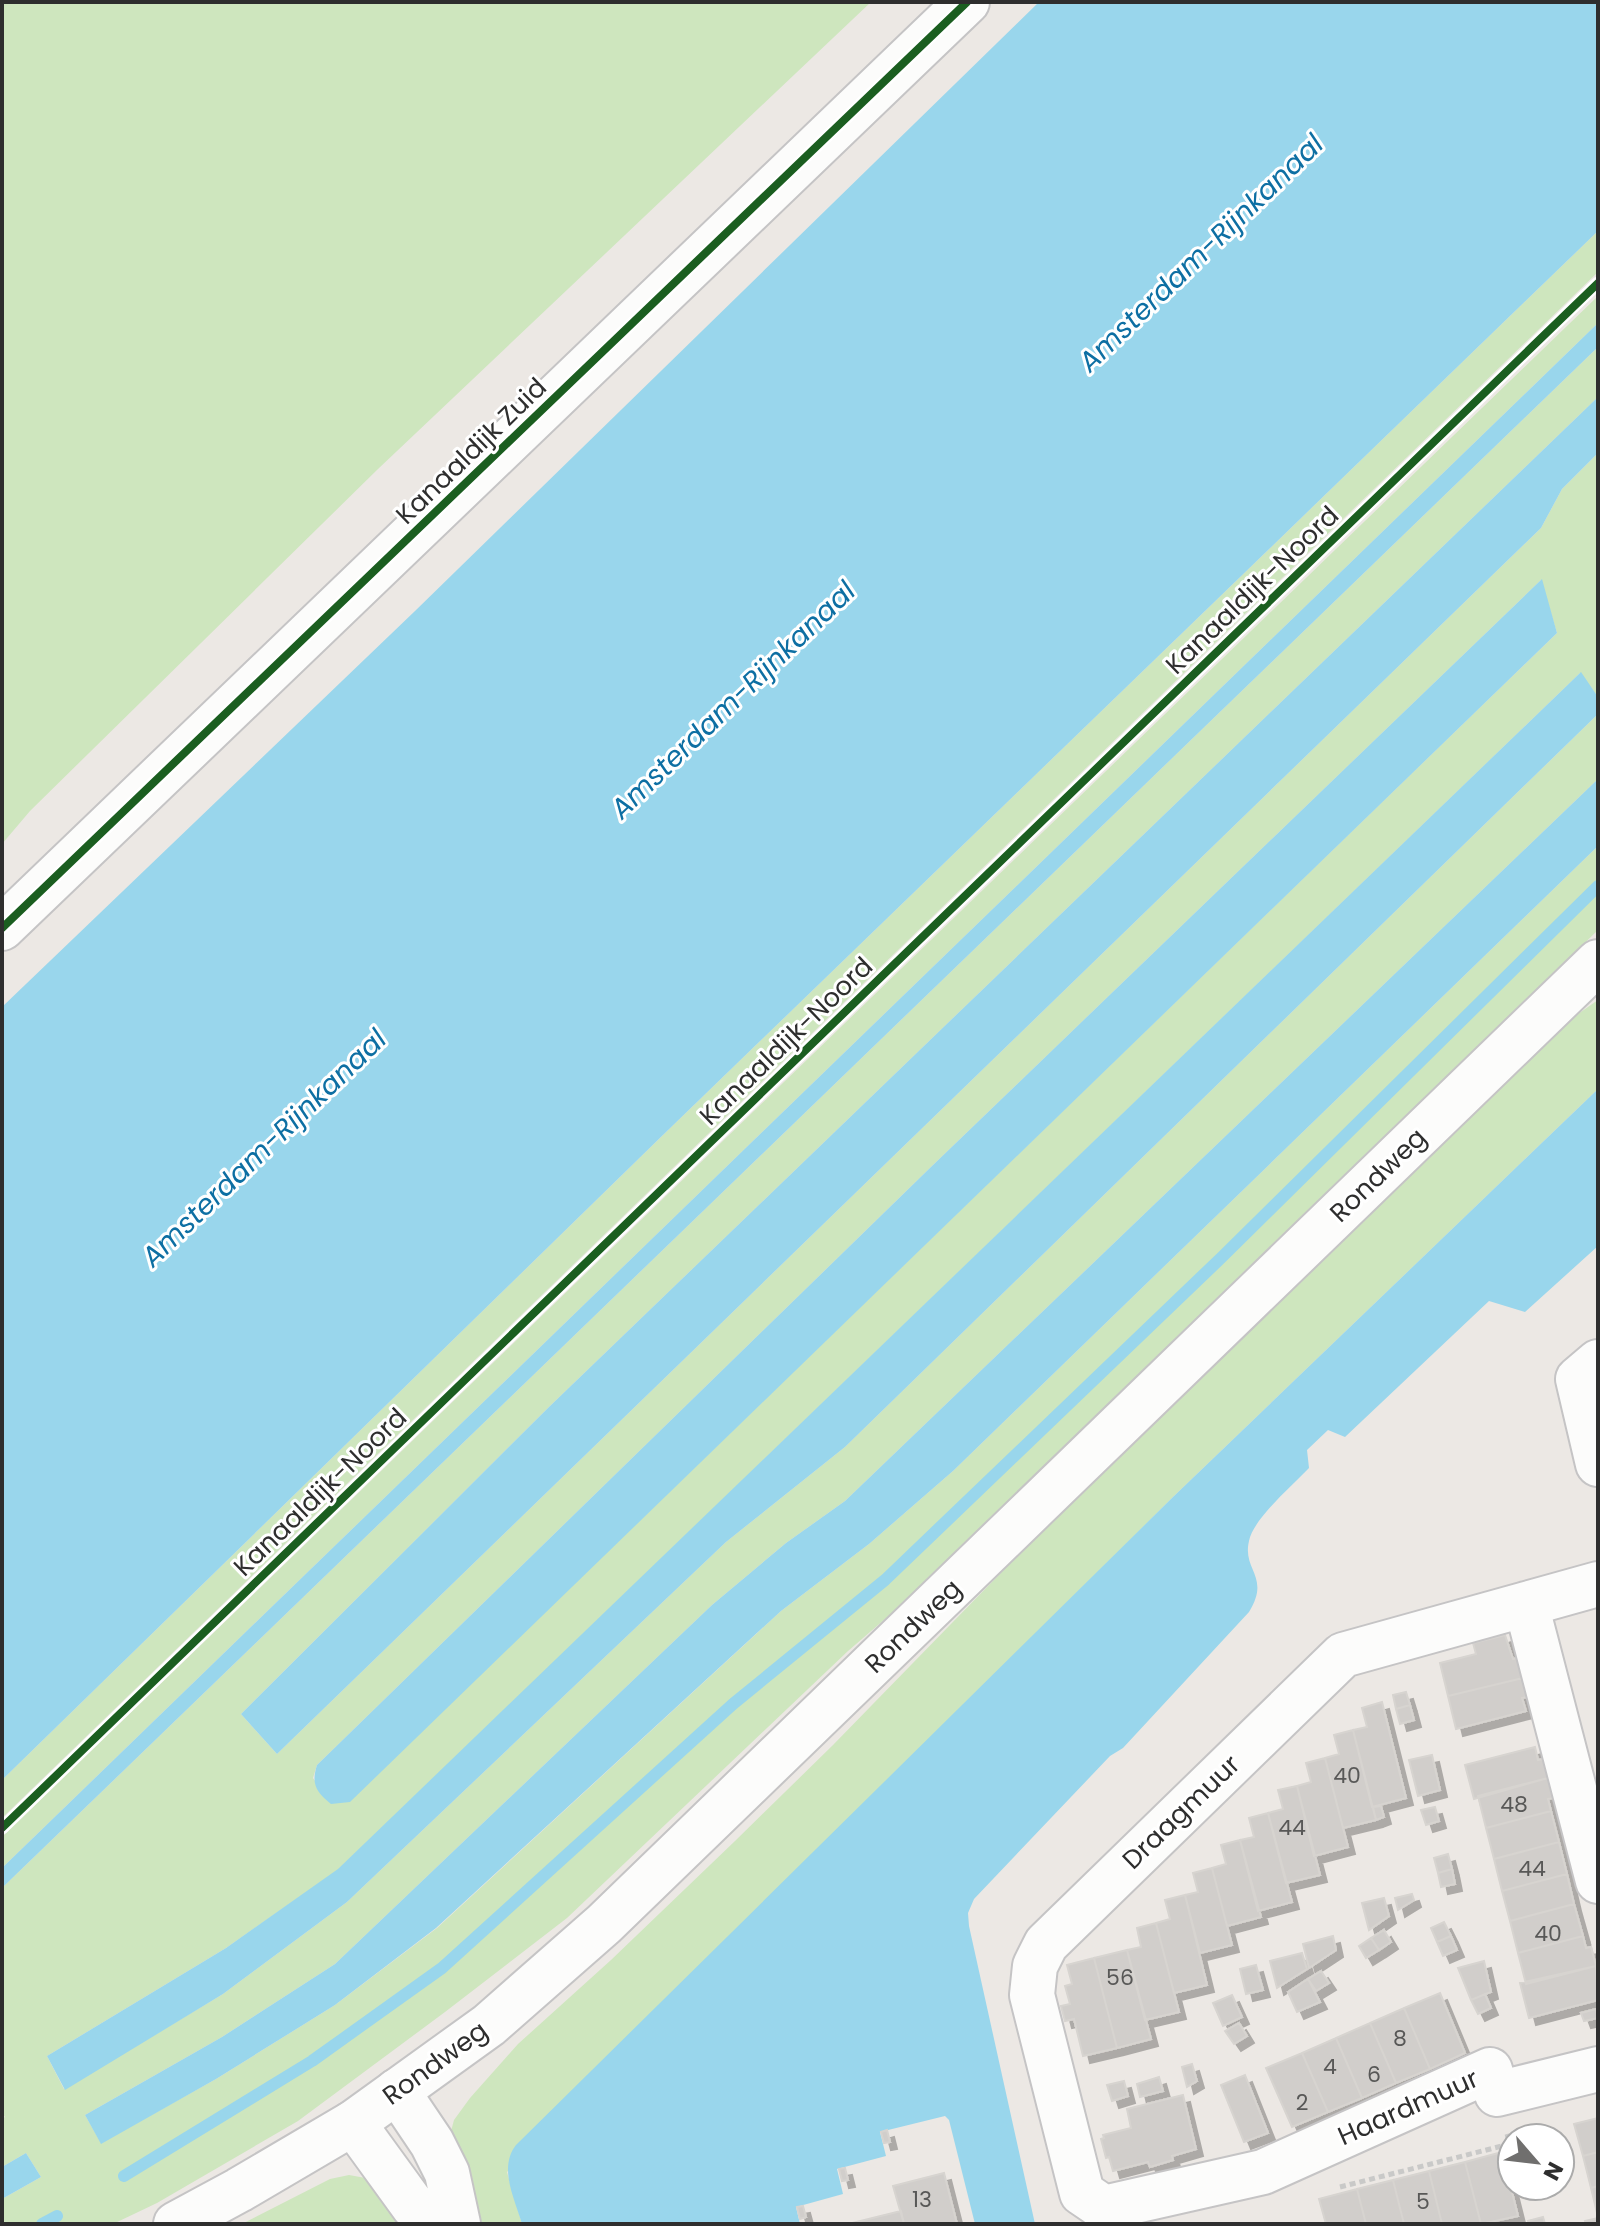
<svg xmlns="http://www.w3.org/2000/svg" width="1600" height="2226" font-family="Poppins,sans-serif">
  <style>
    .green { fill: #cee6be; fill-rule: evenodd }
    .water { fill: #99d6ec }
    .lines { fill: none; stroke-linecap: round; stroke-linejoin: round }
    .stream { stroke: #99d6ec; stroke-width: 12 }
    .building { fill: #d1cecb; stroke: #d7d4d0; stroke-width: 2; filter: url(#shadow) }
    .street-casing { stroke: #c5c4c5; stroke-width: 48 }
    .secondary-casing { stroke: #c5c4c5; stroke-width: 48 }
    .path { stroke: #c9c9c8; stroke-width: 5; stroke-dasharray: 6 4; stroke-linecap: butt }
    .street { stroke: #fcfcfb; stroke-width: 44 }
    .secondary { stroke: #fcfcfb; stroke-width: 44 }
    .cycleway-casing { stroke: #fff; stroke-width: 13 }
    .cycleway { stroke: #1b5e20; stroke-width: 8 }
    .labels { text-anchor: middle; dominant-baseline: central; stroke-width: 6; stroke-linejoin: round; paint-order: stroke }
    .number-label { font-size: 22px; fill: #585857 }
    .street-label { font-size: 26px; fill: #2e2e2e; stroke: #fff }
    .water-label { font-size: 28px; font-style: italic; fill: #0d6fa3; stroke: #fff }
  </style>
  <defs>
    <filter id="shadow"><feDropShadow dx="7" dy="7" stdDeviation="0" flood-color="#0004"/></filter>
  </defs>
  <rect width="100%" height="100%" fill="#ece8e4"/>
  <!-- green -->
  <path class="green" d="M2,2H871L378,469L30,811L2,844Z
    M1598,231V272L2,1818V1780L663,1135Z
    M1598,296V323L2,1868V1837Z
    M1598,347V397L550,1406L241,1714L277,1754L1541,528L1562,489L1598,453V697L1580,673L338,1870L226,1948L47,2056L64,2089L223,1994L347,1902L726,1542L845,1447L1598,714V779L845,1501L786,1543L712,1605L335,1964L222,2037L85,2115L101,2143L216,2079L335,2005L437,1928L781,1611L869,1544L953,1471L1598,846V930L951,1562L848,1651L567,1918L445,2012L298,2121L157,2203L113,2224H2V2199L41,2177L26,2153L2,2167V2119L5,2117L2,2113V1888ZM1541,580L1557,633L350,1801L331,1803L313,1778L317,1765L933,1165Z
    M1598,1000V1089L1174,1496L849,1819L507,2172L522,2224H478L450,2135L454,2120L470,2098L518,2044L611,1960L735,1841L833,1745L1062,1510L1575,1016Z
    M349,2175L371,2179L409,2224H242L330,2179Z"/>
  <!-- water -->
  <path class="water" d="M1039,2H1598V231L663,1135L2,1780V1007L415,611Z
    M1598,323V347L2,1888V1868Z
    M1598,397V453L1562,489L1541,528L277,1754L241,1714L550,1406Z
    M1542,579L1557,633L350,1802L331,1804C316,1792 311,1784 317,1765L933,1165Z
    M1581,672L1598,697V714L845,1447L726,1542L347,1902L223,1994L65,2090L47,2056L226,1948L338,1869Z
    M1598,779V846L953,1471L869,1544L781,1611L436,1928L335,2005L216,2079L101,2144L85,2115L222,2037L335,1964L712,1605L786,1543L845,1501Z
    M1598,1089V1246L1525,1312L1489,1301L1345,1437L1328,1430L1307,1450L1309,1468C1293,1485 1253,1519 1249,1541C1242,1571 1271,1576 1249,1612L1123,1748L1110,1756L974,1899L968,1913L969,1926L1035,2224H975L949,2120L945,2116L880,2132L886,2156L837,2169L843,2194L796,2207L800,2224H522C515,2199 498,2168 516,2145L1174,1496Z
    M26,2153L41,2177L2,2199V2167Z"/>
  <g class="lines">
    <!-- stream -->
    <path class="stream" d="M124,2176L312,2061L442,1968L733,1704L885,1580L1222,1257L1598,886
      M42,2224L57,2216"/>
  </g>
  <!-- building -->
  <path class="building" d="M1505,1635L1513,1659L1518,1658L1523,1678L1448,1696L1440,1663L1476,1654L1473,1643Z
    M1523,1678L1527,1697L1522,1698L1526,1711L1456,1729L1448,1696Z
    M1406,1692L1410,1705L1396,1709L1393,1695Z
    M1382,1702L1406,1798L1372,1807L1353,1730L1367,1727L1362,1708Z
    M1410,1705L1414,1720L1400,1724L1396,1709Z
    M1353,1730L1376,1820L1343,1828L1325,1758L1339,1754L1334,1735Z
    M1535,1747L1538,1760L1543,1759L1548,1778L1474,1799L1465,1765Z
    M1432,1755L1440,1790L1418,1796L1409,1760Z
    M1325,1758L1348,1847L1314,1856L1297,1786L1311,1782L1306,1763Z
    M1548,1778L1553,1798L1548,1799L1551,1811L1486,1828L1478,1796Z
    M1297,1786L1320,1875L1286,1883L1268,1813L1283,1809L1278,1790Z
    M1381,1806L1384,1817L1376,1820L1373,1807Z
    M1435,1807L1439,1821L1426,1825L1421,1810Z
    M1551,1811L1559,1842L1494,1859L1486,1828Z
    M1268,1813L1292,1902L1258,1911L1240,1840L1254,1837L1249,1818Z
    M1240,1840L1261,1917L1227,1926L1212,1868L1226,1864L1221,1845Z
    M1559,1842L1567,1874L1502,1891L1494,1859Z
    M1448,1854L1452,1869L1438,1873L1434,1858Z
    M1212,1868L1232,1945L1200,1953L1185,1895L1198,1892L1193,1873Z
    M1452,1869L1455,1884L1441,1887L1438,1873Z
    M1567,1874L1574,1904L1510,1921L1502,1891Z
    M1412,1894L1414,1900L1398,1910L1395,1898Z
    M1185,1895L1207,1985L1174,1993L1156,1923L1170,1919L1165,1900Z
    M1384,1898L1389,1916L1369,1930L1362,1903Z
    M1574,1904L1583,1936L1518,1953L1510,1921Z
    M1444,1922L1451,1936L1437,1942L1431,1928Z
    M1156,1923L1179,2012L1145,2020L1127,1950L1141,1947L1137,1928Z
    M1384,1930L1391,1942L1379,1950L1371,1938Z
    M1333,1936L1336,1950L1309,1968L1303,1944Z
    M1451,1936L1457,1950L1443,1956L1437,1942Z
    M1583,1936L1586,1948L1591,1947L1596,1966L1526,1984L1518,1953Z
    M1371,1938L1379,1950L1366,1958L1359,1946Z
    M1127,1950L1151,2039L1117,2048L1094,1958Z
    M1302,1953L1307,1969L1277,1988L1270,1961Z
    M1094,1958L1117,2048L1083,2056L1074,2019L1065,2021L1061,2006L1070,2004L1065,1986L1072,1984L1067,1965Z
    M1484,1961L1491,1992L1471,2000L1458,1968Z
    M1256,1965L1263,1990L1246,1994L1240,1969Z
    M1596,1966L1598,2000L1529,2018L1520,1983Z
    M1321,1971L1329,1983L1316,1991L1308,1979Z
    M1308,1979L1320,2002L1297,2012L1288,1992Z
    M1440,1993L1465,2053L1430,2069L1404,2008Z
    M1485,1994L1491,2008L1478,2014L1471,2000Z
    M1232,1995L1242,2017L1223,2026L1213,2003Z
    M1404,2008L1430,2069L1396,2083L1370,2023Z
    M1596,2009L1598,2018L1584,2021L1581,2013Z
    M1239,2023L1247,2036L1234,2044L1225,2031Z
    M1370,2023L1396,2083L1362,2098L1336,2038Z
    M1336,2038L1362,2098L1328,2112L1302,2053Z
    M1302,2053L1328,2112L1292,2127L1266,2068Z
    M1192,2064L1197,2081L1187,2087L1182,2067Z
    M1245,2075L1268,2133L1244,2142L1221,2085Z
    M1159,2077L1163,2091L1140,2097L1137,2084Z
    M1124,2081L1128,2096L1112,2101L1107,2085Z
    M1183,2095L1196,2149L1172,2156L1173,2160L1150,2167L1148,2162L1113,2171L1109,2157L1106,2158L1101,2139L1104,2138L1103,2135L1131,2128L1127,2109Z
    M1598,2118V2152L1583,2156L1574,2124Z
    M887,2130L890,2142L884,2143L881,2132Z
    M1502,2152L1518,2216L1481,2224L1465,2162Z
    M1598,2152V2186L1591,2188L1583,2156Z
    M1465,2162L1481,2224H1442L1429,2171Z
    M845,2168L848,2180L842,2181L839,2169Z
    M1429,2171L1442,2224H1404L1393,2180Z
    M944,2173L957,2224H904L893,2186Z
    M1393,2180L1404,2224H1366L1357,2189Z
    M1598,2186V2217L1591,2188Z
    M1357,2189L1366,2224H1326L1319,2199Z
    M803,2206L806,2217L800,2219L797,2207Z
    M901,2211L904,2224H852V2223Z
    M1543,2217L1545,2224H1529L1528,2221Z
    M1598,2218V2224H1586L1585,2221Z"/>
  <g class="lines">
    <!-- street casing -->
    <g class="street-casing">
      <path id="street" d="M2,928L967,2
        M1598,1362L1578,1379L1598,1464
        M1526,1604L1598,1881
        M397,2091L432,2143L447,2173L458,2224
        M353,2123L414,2207L431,2224
        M1104,2208L1263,2172L1490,2070L1497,2094L1598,2069
        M1108,2224L1104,2208L1082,2193L1032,1995L1035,1966L1046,1944L1343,1655L1598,1584"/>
    </g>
    <!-- secondary casing -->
    <g class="secondary-casing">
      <path id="secondary" d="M176,2224L239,2190L353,2123L489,2025L604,1924L1598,962"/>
    </g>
    <!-- path -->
    <path class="path" d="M1340,2187L1510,2144L1507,2134"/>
    <!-- street -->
    <use href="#street" class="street"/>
    <!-- secondary -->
    <use href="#secondary" class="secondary"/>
    <!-- cycleway casing -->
    <g class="cycleway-casing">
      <path id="cycleway" d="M2,928L967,2
        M2,1828L1598,283"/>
    </g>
    <!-- cycleway -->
    <use href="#cycleway" class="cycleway"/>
  </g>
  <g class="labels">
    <!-- number labels -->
    <g class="number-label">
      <text x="1347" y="1775">40</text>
      <text x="1514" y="1804">48</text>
      <text x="1292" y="1827">44</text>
      <text x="1532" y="1868">44</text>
      <text x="1548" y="1933">40</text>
      <text x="1120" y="1977">56</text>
      <text x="1400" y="2038">8</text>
      <text x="1330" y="2066">4</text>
      <text x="1374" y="2074">6</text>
      <text x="1302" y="2102">2</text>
      <text x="922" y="2199">13</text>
      <text x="1423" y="2201">5</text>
    </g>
    <!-- street labels -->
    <g class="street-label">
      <text transform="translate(471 451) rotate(-44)">Kanaaldijk Zuid</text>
      <text transform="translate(1252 590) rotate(-44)">Kanaaldijk-Noord</text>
      <text transform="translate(786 1041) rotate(-44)">Kanaaldijk-Noord</text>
      <text transform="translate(1378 1175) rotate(-44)">Rondweg</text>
      <text transform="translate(320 1492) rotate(-44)">Kanaaldijk-Noord</text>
      <text transform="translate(913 1626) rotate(-44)">Rondweg</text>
      <text transform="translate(1181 1812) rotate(-44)">Draagmuur</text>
      <text transform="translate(435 2063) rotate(-36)">Rondweg</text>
      <text transform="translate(1408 2107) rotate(-24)">Haardmuur</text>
    </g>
    <!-- water labels -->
    <g class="water-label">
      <text transform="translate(1201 253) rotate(-44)">Amsterdam-Rijnkanaal</text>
      <text transform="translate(733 700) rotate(-44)">Amsterdam-Rijnkanaal</text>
      <text transform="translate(264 1148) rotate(-44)">Amsterdam-Rijnkanaal</text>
    </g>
  </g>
  <!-- border -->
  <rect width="1600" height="2226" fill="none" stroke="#2e2e2e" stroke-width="8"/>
  <!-- north arrow -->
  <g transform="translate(1536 2162) rotate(118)"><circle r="38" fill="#ffffff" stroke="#ababab" stroke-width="2"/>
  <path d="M0-6L14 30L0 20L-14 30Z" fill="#706f6e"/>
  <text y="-12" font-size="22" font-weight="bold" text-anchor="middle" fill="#2e2e2e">N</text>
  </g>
</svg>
